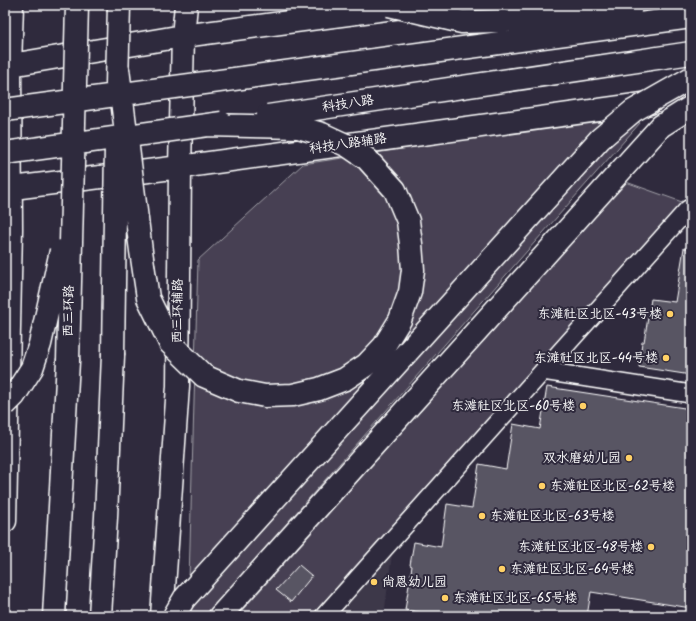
<svg xmlns="http://www.w3.org/2000/svg" width="696" height="621" font-family="Kalam,'LXGW WenKai TC',sans-serif">
  <style>
    .built { fill: #3c3749 }
    .green { fill: #464152; stroke: #a2a0a8 }
    .building { fill: #595564; stroke: #fff }
    .lines { fill: none; stroke-linecap: round; stroke-linejoin: round }
    .minor-casing { stroke: #fff; stroke-width: 20 }
    .secondary-casing { stroke: #fff; stroke-width: 25 }
    .trunk-casing { stroke: #fff; stroke-width: 25 }
    .minor { stroke: #2f2a3d; stroke-width: 17 }
    .secondary { stroke: #2f2a3d; stroke-width: 22 }
    .trunk { stroke: #2f2a3d; stroke-width: 22 }
    .trunk-bridge-casing { stroke: #fff; stroke-width: 25; stroke-linecap: butt }
    .trunk-bridge { stroke: #2f2a3d; stroke-width: 22 }
    .poi-dot { fill: #ffd166; stroke: #2f2a3d; stroke-width: 1.5 }
    .labels { text-anchor: middle; dominant-baseline: central; stroke-width: 4; stroke-linejoin: round; paint-order: stroke }
    .street-label { font-size: 13px; fill: #fff; stroke: #2f2a3d }
    .poi-label { font-size: 13px; fill: #fff; stroke: #2f2a3d; text-anchor: end }
  </style>
  <rect width="100%" height="100%" fill="#2f2a3d"/>
  <filter id="ink" filterUnits="userSpaceOnUse"><feTurbulence type="fractalNoise" baseFrequency=".025" numOctaves="2"/><feDisplacementMap in="SourceGraphic" scale="8" xChannelSelector="R" yChannelSelector="G"/><feConvolveMatrix kernelMatrix="1 2 1 2 8 2 1 2 1" color-interpolation-filters="sRGB"/></filter>
  <g filter="url(#ink)">
    <!-- built -->
    <path class="built" d="M393,547L384,616H328Z"/>
    <!-- green -->
    <path class="green" d="M631,117L640,123L205,616H188L198,260L303,164L600,119Z
      M626,182L682,202L311,616H237Z"/>
    <!-- building -->
    <path class="building" d="M684,248H691V375L639,367L642,342H644L651,299L675,302Z
      M547,387L691,409V608L591,592L587,616H443L405,610L412,566L410,565L414,542L441,547L447,504L472,508L479,464L506,469L513,424L540,429Z
      M299,565L312,576L291,602L276,590Z"/>
    <g class="lines">
      <!-- minor casing -->
      <g class="minor-casing">
        <path id="minor" d="M543,371L691,394
          M324,616L543,371L688,209L691,210"/>
      </g>
      <!-- secondary casing -->
      <g class="secondary-casing">
        <path id="secondary" d="M5,66L183,36L409,6
          M5,189L180,167L650,103
          M5,521L11,229L10,66L12,5
          M162,616L178,386L180,167L183,36L186,5
          M220,616L661,126L691,107"/>
      </g>
      <!-- trunk casing -->
      <g class="trunk-casing">
        <path id="trunk" d="M54,616L68,361
          M100,616L106,517L113,355"/>
      </g>
      <!-- minor -->
      <use href="#minor" class="minor"/>
      <!-- secondary -->
      <use href="#secondary" class="secondary"/>
      <!-- trunk -->
      <use href="#trunk" class="trunk"/>
      <!-- trunk-bridge casing -->
      <g class="trunk-bridge-casing">
        <path id="trunk-bridge" d="M389,5L462,22L528,20L630,11
          M118,69L141,251L148,298L170,343L204,376L239,391L265,396L293,395L319,389L345,379L366,365L384,346L400,320L410,292L413,270L411,244L408,221L395,190L367,159L348,146L322,134L298,127L207,125
          M117,84L119,5
          M5,110L691,17
          M268,116L691,53
          M5,153L222,123
          M113,355L116,146
          M68,361L77,5
          M5,405L14,396L32,368L40,344L61,251
          M174,616L184,599L600,139L633,111L691,78"/>
      </g>
      <!-- trunk-bridge -->
      <use href="#trunk-bridge" class="trunk-bridge"/>
    </g>
  </g>
  <!-- markers -->
  <g class="poi-dot">
    <circle cx="670" cy="314" r="4"/>
    <circle cx="666" cy="358" r="4"/>
    <circle cx="583" cy="406" r="4"/>
    <circle cx="629" cy="458" r="4"/>
    <circle cx="542" cy="486" r="4"/>
    <circle cx="482" cy="516" r="4"/>
    <circle cx="651" cy="547" r="4"/>
    <circle cx="502" cy="569" r="4"/>
    <circle cx="374" cy="582" r="4"/>
    <circle cx="445" cy="598" r="4"/>
  </g>
  <g class="labels">
    <!-- street labels -->
    <g class="street-label">
      <text transform="translate(348 104) rotate(-9)">科技八路</text>
      <text transform="translate(348 144) rotate(-8)">科技八路辅路</text>
      <text transform="translate(69 311) rotate(-89)">西三环路</text>
      <text transform="translate(178 311) rotate(-89)">西三环辅路</text>
    </g>
    <!-- poi labels -->
    <g class="poi-label">
      <text x="662" y="314">东滩社区北区-43号楼</text>
      <text x="658" y="358">东滩社区北区-44号楼</text>
      <text x="575" y="406">东滩社区北区-60号楼</text>
      <text x="621" y="458">双水磨幼儿园</text>
      <text x="550" y="486" text-anchor="start">东滩社区北区-62号楼</text>
      <text x="490" y="516" text-anchor="start">东滩社区北区-63号楼</text>
      <text x="643" y="547">东滩社区北区-48号楼</text>
      <text x="510" y="569" text-anchor="start">东滩社区北区-64号楼</text>
      <text x="382" y="582" text-anchor="start">尚恩幼儿园</text>
      <text x="453" y="598" text-anchor="start">东滩社区北区-65号楼</text>
    </g>
  </g>
  <!-- margin -->
  <rect width="696" height="621" fill="none" stroke="#2f2a3d" stroke-width="20"/>
  <rect x="10" y="10" width="676" height="601" fill="none" stroke="#fff" stroke-width="1.5" filter="url(#ink)"/>
</svg>
